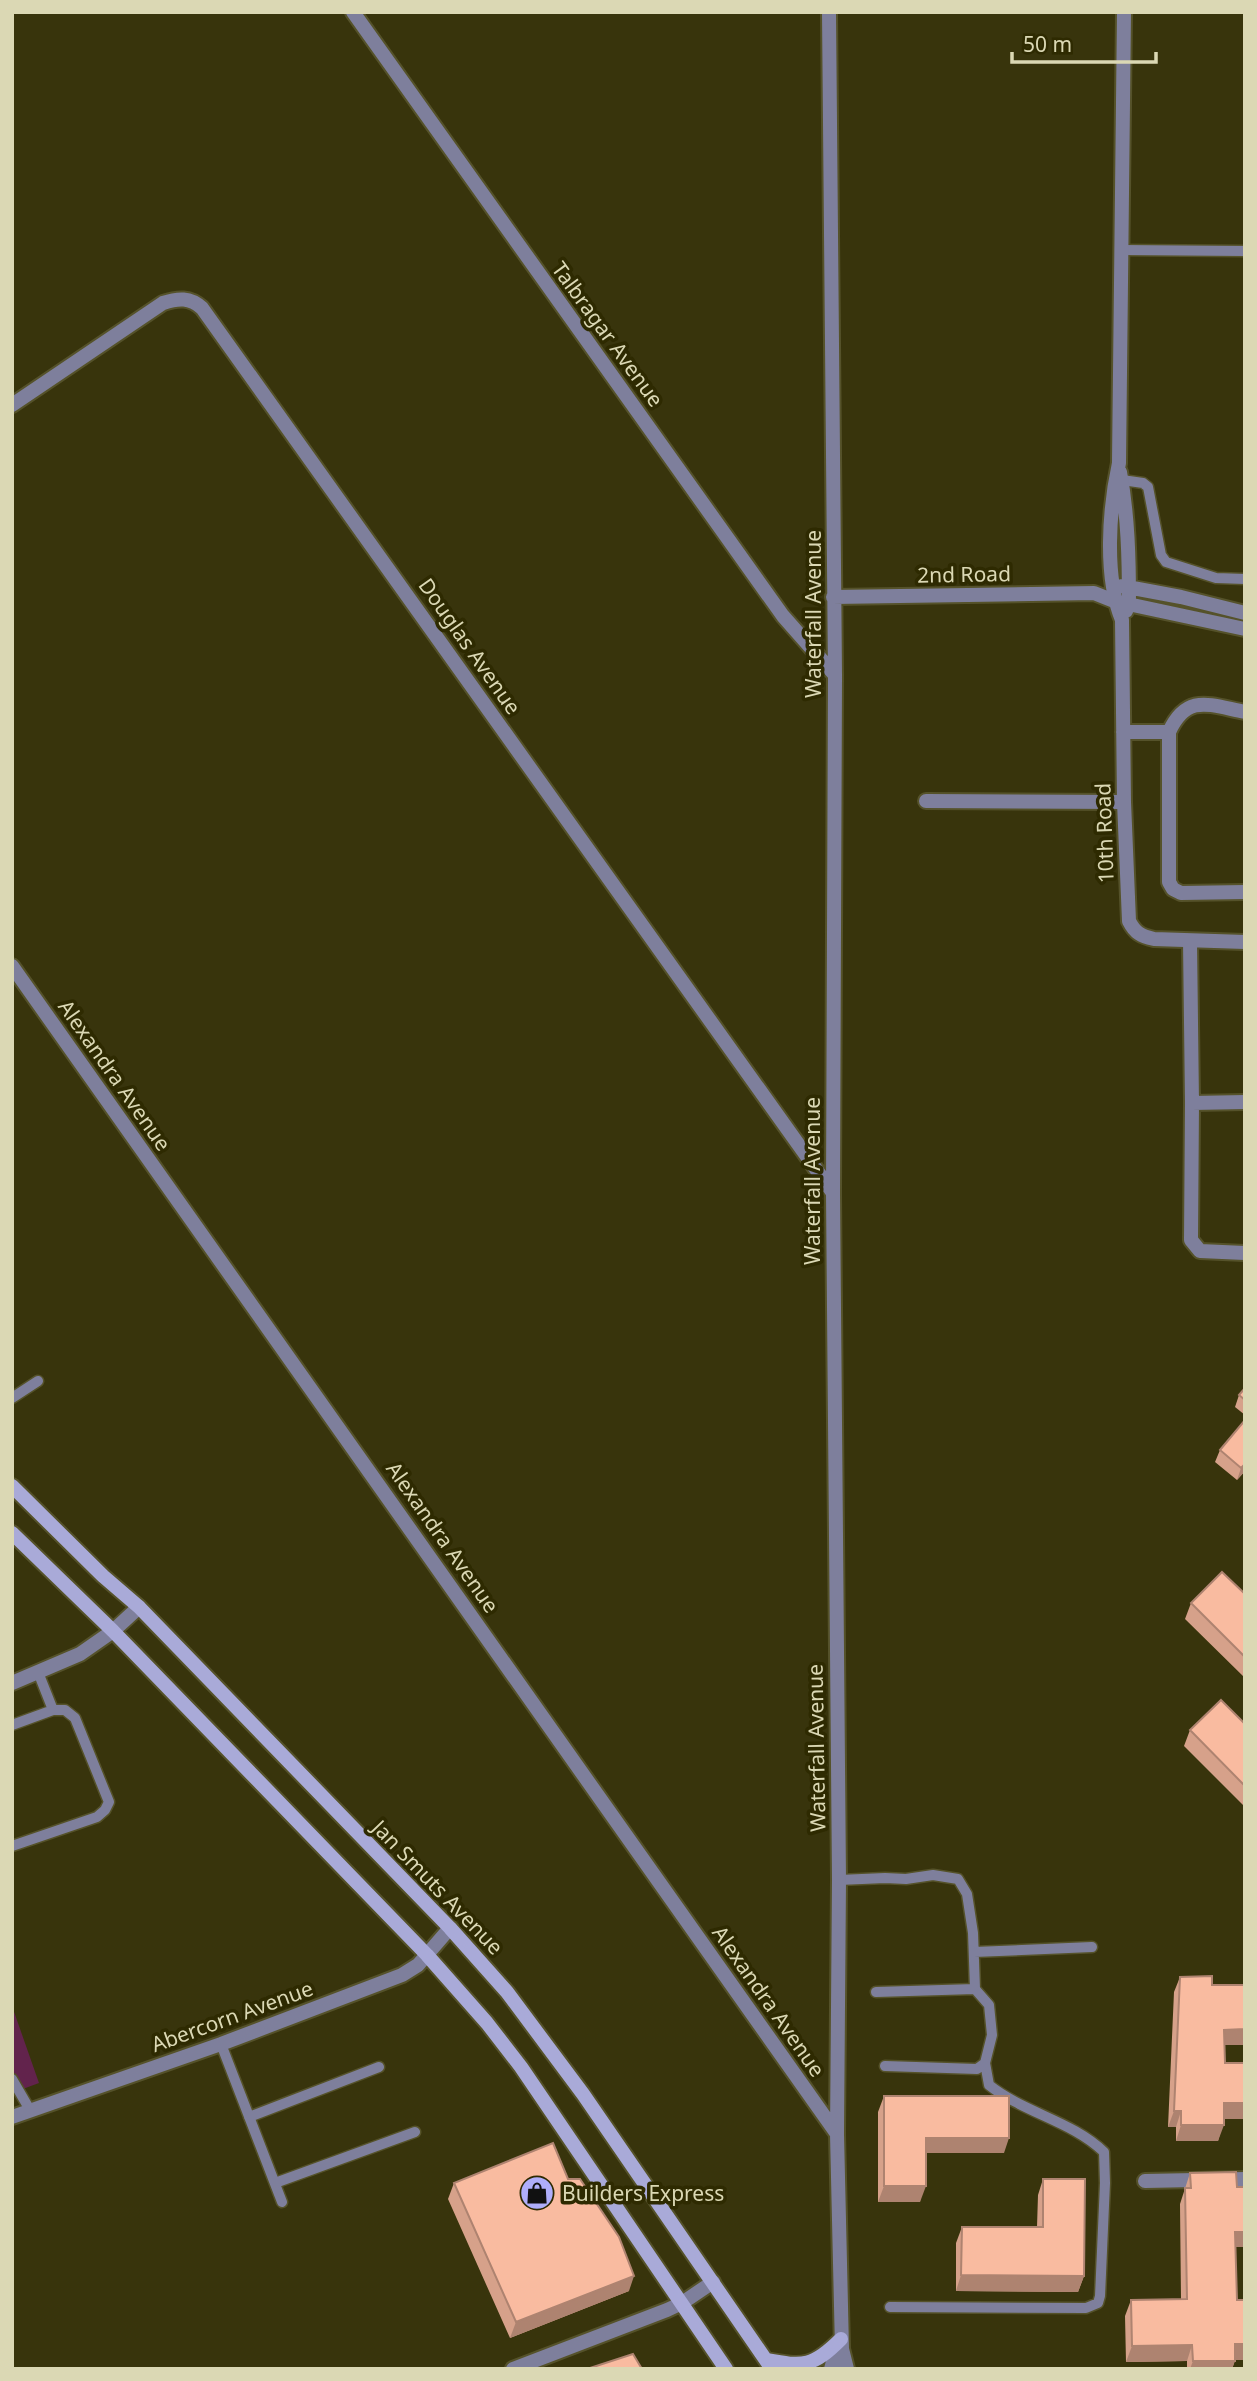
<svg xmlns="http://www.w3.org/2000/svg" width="1257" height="2381" font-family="'Noto Sans',sans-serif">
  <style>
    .green { fill: #62234c }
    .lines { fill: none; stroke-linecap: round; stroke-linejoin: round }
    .lane-casing { stroke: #55522a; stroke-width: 13 }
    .street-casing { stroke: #55522a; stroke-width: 18 }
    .secondary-casing { stroke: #55522a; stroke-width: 18 }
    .lane { stroke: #7e7f9c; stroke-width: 10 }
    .street { stroke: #7e7f9c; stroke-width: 14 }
    .secondary { stroke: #a9aad8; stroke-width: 14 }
    .wall { fill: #d6a18a }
    .shaded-wall { fill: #ae8370 }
    .building { fill: #f9bba0; stroke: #ae8370; stroke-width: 2 }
    .labels { text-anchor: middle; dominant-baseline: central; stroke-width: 7; stroke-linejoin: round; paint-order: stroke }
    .street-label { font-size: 21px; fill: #dbd8b4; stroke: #2e2a01 }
    .poi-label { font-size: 21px; fill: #dbd8b4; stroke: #2e2a01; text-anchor: start }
  </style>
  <rect width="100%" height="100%" fill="#38340c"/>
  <!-- green -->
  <path class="green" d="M12,2006L39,2083L12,2093Z"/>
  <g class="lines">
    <!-- lane casing -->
    <g class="lane-casing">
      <path id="lane" d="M1121,250L1245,251
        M1122,480L1143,483L1148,487L1161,555L1166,562L1216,578L1245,579
        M12,1398L38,1381
        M12,1725L53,1710L38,1672
        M12,1846L97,1817L105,1810L109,1802L75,1718L65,1710H53
        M839,1880L885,1878L906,1879L933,1875L958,1879L967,1894L973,1933L975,1989L989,2005L992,2035L985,2063L977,2069L885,2066
        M974,1952L1092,1947
        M876,1992L975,1989
        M221,2044L282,2202
        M12,2079L30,2110
        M249,2117L379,2067
        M275,2183L415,2132
        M890,2307L1086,2308L1098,2303L1100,2296L1105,2183L1104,2152C1072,2121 1024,2113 989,2085L985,2063"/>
    </g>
    <!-- street casing -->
    <g class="street-casing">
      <path id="street" d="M353,12L783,616L835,675
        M829,12L835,675L833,1193L839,1880L837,2134L842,2349L847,2369
        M1124,12L1119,463C1109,509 1104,577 1122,620L1124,802L1129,921C1135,933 1141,936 1154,939L1245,942
        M12,405L163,303C178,298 190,297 202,308L833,1193
        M1120,472C1128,516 1129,559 1129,603L1126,611
        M1122,586L1181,597L1245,613
        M833,597L1094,593L1114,601L1245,629
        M1123,732H1169C1187,693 1209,705 1245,712
        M1169,732V882L1173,889L1181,893L1245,892
        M926,801L1124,802
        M1190,941L1192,1103L1191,1240L1200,1251L1245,1253
        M12,966L837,2134
        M1192,1103L1245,1102
        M12,1683L80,1654L113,1631L139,1607
        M12,2117L221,2044L402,1975L418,1965L450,1928
        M1145,2181L1245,2179
        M513,2369L667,2310L682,2303L713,2282
        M831,2369L834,2358L842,2349"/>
    </g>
    <!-- secondary casing -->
    <g class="secondary-casing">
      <path id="secondary" d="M12,1486L103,1576L139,1607L450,1928L507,1992L583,2094L772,2369
        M12,1533L113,1631L427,1955L487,2023L521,2067L726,2369
        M766,2360C804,2367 813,2367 841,2339"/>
    </g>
    <!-- lane -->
    <use href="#lane" class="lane"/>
    <!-- street -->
    <use href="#street" class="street"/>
    <!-- secondary -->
    <use href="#secondary" class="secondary"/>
  </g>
  <!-- wall -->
  <path class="wall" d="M1245,1388V1415L1235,1407L1239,1395Z
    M1245,1420V1471L1237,1480L1215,1462L1220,1450Z
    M1245,1594V1678L1185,1619L1191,1603Z
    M1245,1724V1803L1243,1805L1184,1746L1190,1730Z
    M1180,1977L1212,1985L1224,2045L1225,2063H1245V2119H1224L1218,2141H1176V2127H1168L1174,1992Z
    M884,2096L1004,2153H926L920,2202H878V2112Z
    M1190,2173L1236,2247L1235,2360L1232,2369H1187V2361L1126,2362L1125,2316L1131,2300L1181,2299L1180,2204Z
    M568,2179L629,2291L510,2338L448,2199L454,2183Z
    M1043,2179L1084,2276L1078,2292L956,2291V2243L962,2227H1037L1038,2195Z"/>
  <!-- shaded-wall -->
  <path class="shaded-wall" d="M1245,1464V1471L1237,1480L1241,1468Z
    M1245,2029V2045H1218L1224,2030Z
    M1224,2103H1245V2119H1219Z
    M1174,2111H1181L1176,2127H1168Z
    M1181,2125H1224L1218,2141H1176Z
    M926,2138H1009L1004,2153H920Z
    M884,2186H926L920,2202H878Z
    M1235,2232H1245V2247H1230Z
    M961,2275L1084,2276L1078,2292L956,2291Z
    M634,2276L629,2291L510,2338L516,2322Z
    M1235,2344H1245V2360H1229Z
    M1192,2345L1187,2361L1126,2362L1132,2346Z
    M1193,2361H1235L1232,2369H1190Z"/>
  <!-- building -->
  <path class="building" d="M1245,1388V1400L1239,1395Z
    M1245,1420V1464L1241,1468L1220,1450Z
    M1222,1572L1245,1594V1657L1191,1603Z
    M1221,1700L1245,1724V1786L1190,1730Z
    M1212,1976V1985H1245V2029L1224,2030L1225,2063H1245V2103H1224V2125H1181V2111H1174L1180,1977Z
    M884,2096H1009V2138H926V2186H884Z
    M553,2143L568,2179H580L619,2237L634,2276L516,2322L454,2183Z
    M1236,2172L1237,2187H1245V2232H1235L1237,2300H1245V2344H1235V2361H1193L1192,2345L1132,2346L1131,2300L1187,2299L1185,2188H1191L1190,2173Z
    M1043,2179H1085L1084,2276L961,2275L962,2227H1043Z
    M633,2354L642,2369H587Z"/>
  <!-- icons -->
  <defs>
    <g id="shop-disc" transform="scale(1.75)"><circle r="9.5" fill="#afaefa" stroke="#2e2a01"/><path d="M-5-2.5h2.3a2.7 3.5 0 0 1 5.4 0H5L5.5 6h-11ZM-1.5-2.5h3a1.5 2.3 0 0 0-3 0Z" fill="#111"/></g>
  </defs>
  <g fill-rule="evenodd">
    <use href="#shop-disc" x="537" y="2193"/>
  </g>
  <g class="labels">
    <!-- street labels -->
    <g class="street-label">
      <text transform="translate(608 334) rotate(54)">Talbragar Avenue</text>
      <text transform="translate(964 574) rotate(-1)">2nd Road</text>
      <text transform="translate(813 614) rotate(-90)">Waterfall Avenue</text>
      <text transform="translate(470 646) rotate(55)">Douglas Avenue</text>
      <text transform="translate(1104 833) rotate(-92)">10th Road</text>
      <text transform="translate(115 1075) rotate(55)">Alexandra Avenue</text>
      <text transform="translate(812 1181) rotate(-90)">Waterfall Avenue</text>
      <text transform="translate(443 1537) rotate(55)">Alexandra Avenue</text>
      <text transform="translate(816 1748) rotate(-91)">Waterfall Avenue</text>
      <text transform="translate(438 1887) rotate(46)">Jan Smuts Avenue</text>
      <text transform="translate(769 2001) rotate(55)">Alexandra Avenue</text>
      <text transform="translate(232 2016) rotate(-20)">Abercorn Avenue</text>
    </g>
    <!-- poi labels -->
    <g class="poi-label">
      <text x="562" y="2193">Builders Express</text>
    </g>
  </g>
  <!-- border -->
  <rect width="1257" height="2381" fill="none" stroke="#dbd8b4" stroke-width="28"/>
  <!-- scale -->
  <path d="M1012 52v10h144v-10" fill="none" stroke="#dbd8b4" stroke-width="3.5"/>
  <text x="1023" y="52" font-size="21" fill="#dbd8b4" stroke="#2e2a01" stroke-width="5" paint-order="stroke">50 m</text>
</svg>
